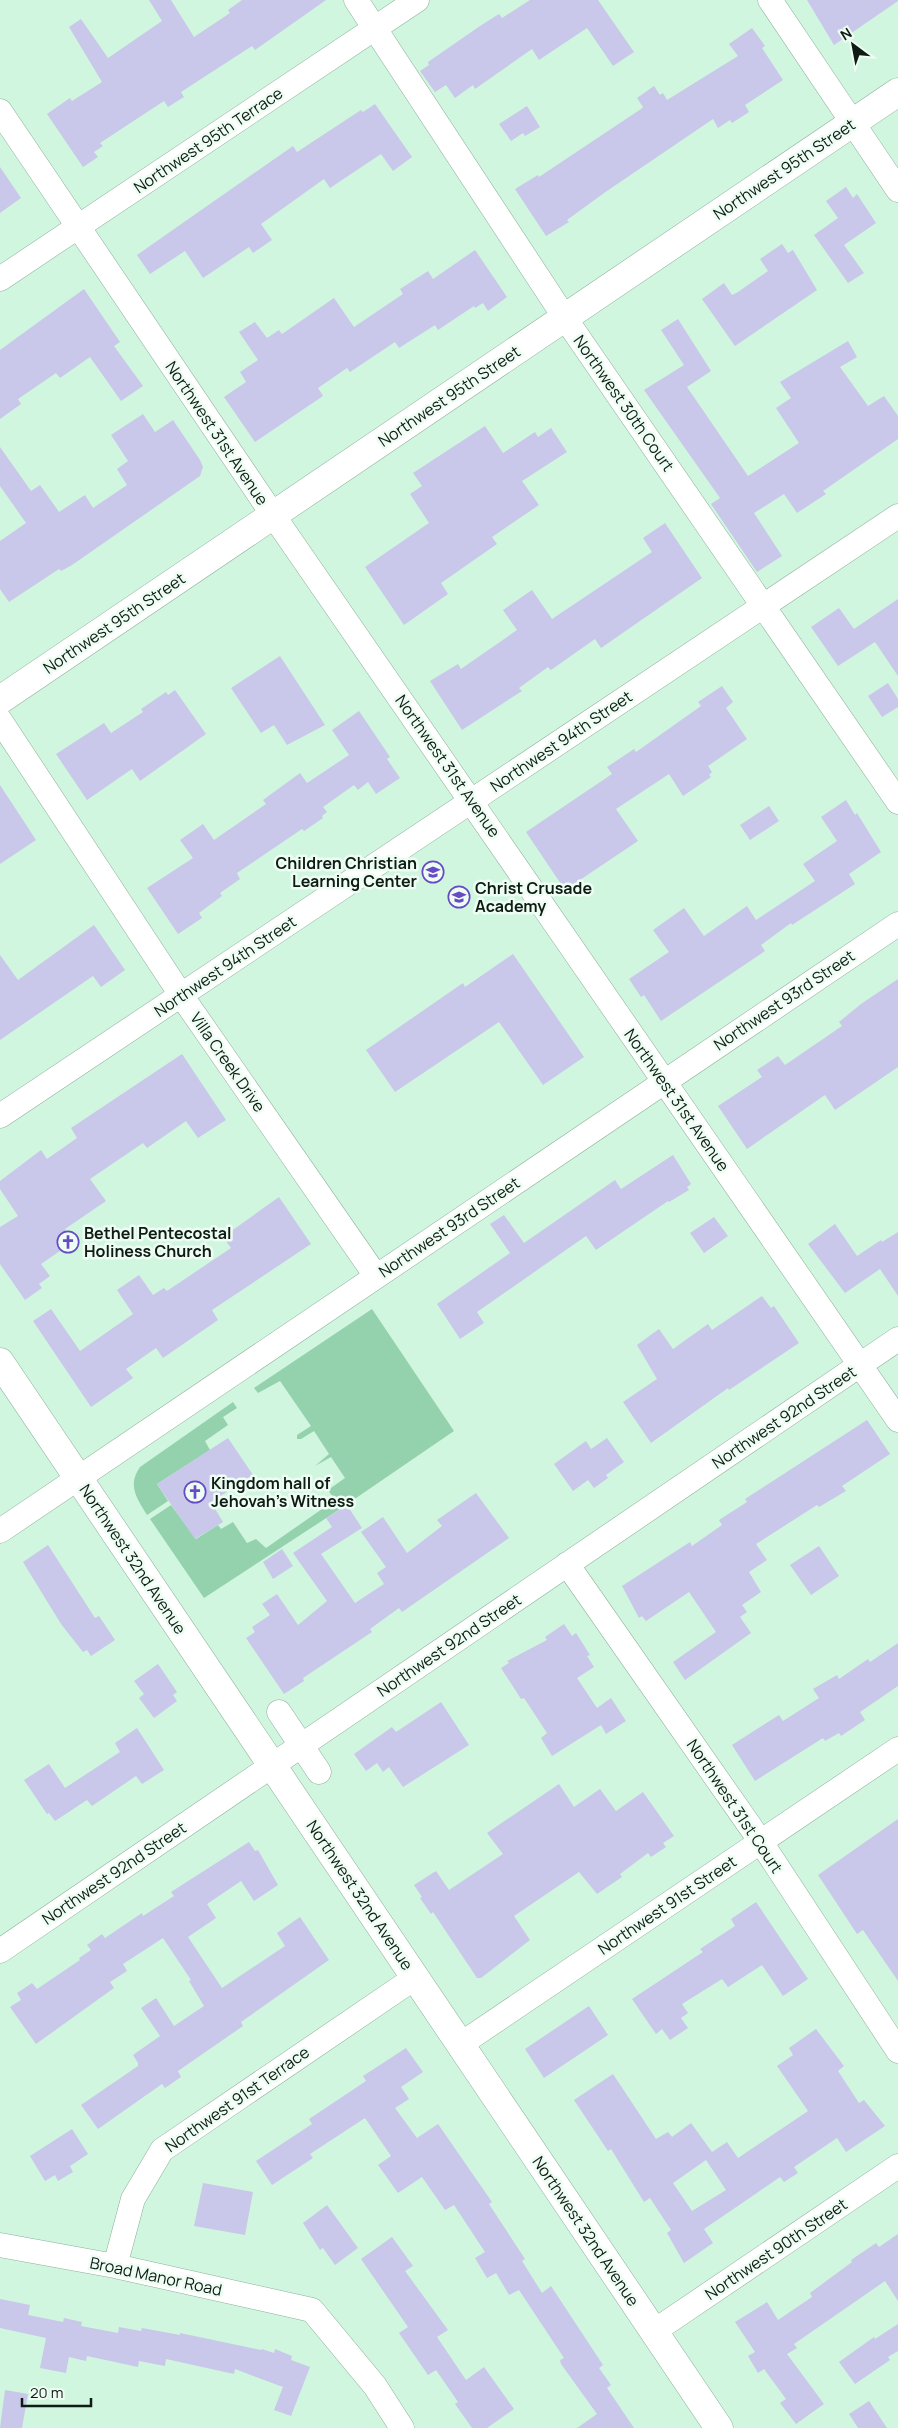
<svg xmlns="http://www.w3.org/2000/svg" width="898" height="2428" font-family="Manrope,sans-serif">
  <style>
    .green { fill: #94d1ad }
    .building { fill: #c9c7ea; fill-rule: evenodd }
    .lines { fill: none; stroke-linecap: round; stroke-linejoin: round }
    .street-casing { stroke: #8db09a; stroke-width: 25 }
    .secondary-casing { stroke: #8db09a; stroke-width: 29 }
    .street { stroke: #fff; stroke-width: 24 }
    .secondary { stroke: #fff; stroke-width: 28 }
    .labels { text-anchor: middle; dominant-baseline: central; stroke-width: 5; stroke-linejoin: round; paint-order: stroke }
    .street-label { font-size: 16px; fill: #0f1c14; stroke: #eefdf4 }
    .poi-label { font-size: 16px; font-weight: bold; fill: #0f1c14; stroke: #eefdf4; text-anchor: start }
  </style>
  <rect width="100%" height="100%" fill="#d1f6df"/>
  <!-- green -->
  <path class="green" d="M372,1309L454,1431L340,1509L204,1598L150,1519L171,1505L196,1539L218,1525L221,1529L233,1522L247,1543L256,1539L266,1548L335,1500L328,1490L345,1478L331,1457L315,1466L329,1454L314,1431L301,1439H297V1435L311,1426L280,1381L258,1393L254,1388Z
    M233,1402L237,1408L223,1417L228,1425L205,1441L210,1450L157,1484L168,1501L147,1515C137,1498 127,1486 140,1467Z"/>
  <!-- building -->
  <path class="building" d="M149,0H171L194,37L230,13L228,10L242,0H326L255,50L252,46L181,92L184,97L168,107L164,101L100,143L103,146L94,152L98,157L83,167L47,114L70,98L72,101L102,82L69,27L81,19L108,58L162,21Z
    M530,0H598L634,52L613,66L587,28L539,60L532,49L475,89L473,85L455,98L446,85L435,92L420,71L429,65L428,62L480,26L499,14L502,18Z
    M807,0H898V1L834,45Z
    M752,28L765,46L762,48L783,80L745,105L749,112L732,123L730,120L718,128L713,119L604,193L567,220L569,222L546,236L515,189L538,175L539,177L641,109L643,107L637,98L654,86L660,95L663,93L667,100L738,56L729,44Z
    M375,104L412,157L393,171L381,154L330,188L324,179L261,224L272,240L253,253L249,247L203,278L185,251L150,274L137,255L293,146L297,152L361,110L363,112Z
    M527,106L540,127L525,136L523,133L511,141L499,124Z
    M0,167L21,198L0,213Z
    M846,187L853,198L857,194L876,223L844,245L864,273L848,283L814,235L838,218L826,201Z
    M782,244L788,253L793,250L817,290L735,346L702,299L724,283L732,295L738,292L768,271L760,259Z
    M475,250L507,297L488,311L483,303L475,308L474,306L438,330L435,325L399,348L395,342L350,372L347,368L318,388L323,396L255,442L224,397L246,382L240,372L258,360L239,332L255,322L267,338L279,330L282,334L334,298L354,327L403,294L400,289L428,271L433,279Z
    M84,289L120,342L114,346L143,386L121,401L90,357L60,378L56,373L18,399L21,404L0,419V350Z
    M678,319L711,371L687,387L748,476L799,443L776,408L791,398L780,382L848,341L857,357L840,367L868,406L884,396L898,416V439L823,491L826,494L797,513L784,494L754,513L782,556L757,572L711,504L720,498L644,390L684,365L661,330Z
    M143,414L155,432L173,420L200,460L203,467L200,476L72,565L61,571L59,569L9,602L0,589V541L26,523L0,486V447L31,491L40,485L59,512L85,495L93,508L127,485L117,469L128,461L111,435Z
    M485,426L503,453L535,432L538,437L551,428L567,452L522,481L539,505L492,537L497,544L441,583L448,594L404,625L365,567L429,523L410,494L422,486L413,473Z
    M665,523L702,578L601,648L595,639L551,670L548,667L519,688L522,691L462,730L430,681L458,664L461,669L517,630L503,610L532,590L552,619L652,552L643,538Z
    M898,599V676L875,642L838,666L811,627L839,608L854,629Z
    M280,656L325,725L287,745L274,725L261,733L231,688Z
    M888,683L898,699V707L882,717L868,696Z
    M722,686L733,702L726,708L747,739L708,766L712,772L709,775L711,777L683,796L669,774L616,809L638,841L565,890L526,832L612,774L607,767L634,749L636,752L701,706L698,702Z
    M175,690L206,734L140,781L132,769L87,800L56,754L104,723L111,733L143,712L141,709L166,692L168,695Z
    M359,711L390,757L387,759L400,778L376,794L368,782L358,790L354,785L323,807L327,812L322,816L323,818L304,831L302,829L237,873L240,879L220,893L222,896L199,913L202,918L178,934L147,888L193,858L180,840L203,824L214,840L266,804L263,800L300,773L307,783L349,755L332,730Z
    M0,785L36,840L0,864Z
    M846,800L855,815L857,813L881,852L849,874L855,884L792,925L791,923L761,945L765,951L661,1021L644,995L641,997L629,979L669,952L653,930L684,908L704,936L747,906L756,920L815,881L803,864L837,841L821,817Z
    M769,806L779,821L750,840L740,825Z
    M94,925L125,970L101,987L93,976L0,1040V955L18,980Z
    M513,954L584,1057L543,1085L499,1022L395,1092L366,1050L463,983L465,987Z
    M898,979V1067L835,1110L825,1095L747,1149L718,1106L762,1077L757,1070L778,1056L785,1065L842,1026L839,1022L861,1004Z
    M182,1054L226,1120L198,1138L186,1121L147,1148L143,1143L90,1179L106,1201L65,1229L73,1242L41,1264L50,1276L39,1284L42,1288L25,1300L0,1264V1227L18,1216L0,1189V1181L41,1150L47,1159L77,1138L71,1128Z
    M673,1155L691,1184L687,1187L689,1190L669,1202L668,1201L596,1250L586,1236L477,1312L484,1323L460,1339L437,1304L510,1253L490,1224L504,1215L524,1243L615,1180L621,1189Z
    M279,1197L311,1244L212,1310L218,1320L163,1358L156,1348L126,1369L133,1378L91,1407L33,1321L51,1309L80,1351L133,1314L117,1290L139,1275L153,1295L164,1288L167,1291L231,1248L223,1237Z
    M714,1217L728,1236L704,1253L690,1233Z
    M835,1224L857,1256L881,1240L882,1242L898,1232V1296L880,1269L845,1293L808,1244Z
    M762,1296L771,1308L774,1306L799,1343L729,1390L728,1388L651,1443L623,1402L657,1379L637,1345L659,1329L673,1349L708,1324L712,1330Z
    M867,1420L890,1454L842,1486L846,1491L819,1507L817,1505L756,1544L767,1560L749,1572L761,1592L742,1605L747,1612L740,1617L751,1633L685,1680L673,1662L716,1632L689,1592L646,1621L642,1616L639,1618L622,1586L690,1542L692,1546L722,1525L719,1520L747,1502L745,1499Z
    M228,1438L253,1475L211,1502L223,1522L195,1539L157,1484Z
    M607,1438L624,1462L606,1475L608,1478L594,1488L588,1480L573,1491L554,1464L586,1441L591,1449Z
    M476,1493L509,1538L402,1612L399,1608L370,1629L372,1632L303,1678L304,1681L284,1694L246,1638L255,1632L252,1627L270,1615L262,1604L277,1594L298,1625L327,1601L293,1553L332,1527L326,1518L347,1505L362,1528L321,1554L355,1603L384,1584L377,1573L386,1567L361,1532L383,1517L407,1553L442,1526L437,1520Z
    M48,1545L95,1618L99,1616L115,1640L91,1656L87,1650L83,1652L61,1624L23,1562Z
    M819,1546L839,1576L811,1595L790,1565Z
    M282,1549L293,1566L273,1579L263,1562Z
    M564,1624L572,1636L576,1633L590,1655L587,1656L594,1667L577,1678L597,1708L611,1698L626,1721L606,1734L601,1725L552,1756L541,1738L547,1733L524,1698L521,1699L501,1668L509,1663L507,1661L547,1640L545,1637Z
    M898,1643V1686L860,1712L865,1720L841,1736L839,1733L825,1741L823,1738L755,1781L732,1745L779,1715L783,1721L819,1698L813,1689L837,1675L839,1679L868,1659L870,1662Z
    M158,1664L177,1692L173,1695L177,1701L154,1718L139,1698L144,1694L134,1681Z
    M441,1702L469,1745L403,1787L389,1767L383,1772L377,1763L366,1771L354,1754L392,1727L396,1732Z
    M137,1728L164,1770L142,1784L136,1776L92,1806L87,1800L55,1821L49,1813L47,1814L24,1780L49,1764L65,1788L120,1752L115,1743Z
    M559,1784L574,1807L600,1789L616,1811L643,1792L674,1836L663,1843L666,1847L651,1857L648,1853L620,1874L622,1877L597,1894L579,1872L514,1916L530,1940L481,1978H477L433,1912L431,1914L420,1898L422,1897L414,1885L436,1871L449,1890L503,1854L487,1833Z
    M898,1819V1981L863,1930L857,1934L818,1875Z
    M249,1842L255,1851L258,1850L278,1885L254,1901L241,1881L207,1904L216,1918L188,1937L222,1988L285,1946L277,1933L300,1917L329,1960L241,2022L243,2026L178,2071L181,2077L165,2088L162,2084L98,2129L81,2105L138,2066V2063L133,2055L160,2036L141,2008L156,1998L174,2026L204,2006L189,1981L191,1980L163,1938L123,1964L127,1971L110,1982L114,1988L36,2044L10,2007L21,2000L17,1993L32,1983L37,1989L80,1960L79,1958L91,1950L87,1945L102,1934L105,1938L142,1913L143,1916L174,1896L171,1892Z
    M756,1902L808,1979L783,1996L762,1965L728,1987L722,1979L682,2004L688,2013L681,2018L688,2028L670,2040L662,2029L656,2034L632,1999L703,1952L700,1949L735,1926L731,1919Z
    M589,2006L608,2035L544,2078L525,2049Z
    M816,2029L844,2066L838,2071L859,2103L864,2100L885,2126L846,2152L837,2138L794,2167L798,2173L784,2182L780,2177L751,2197L704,2229L713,2243L684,2263L667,2233L671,2230L650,2198L644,2202L611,2149L608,2151L574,2100L613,2074L656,2139L668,2132L672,2137L691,2123L712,2152L727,2142L738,2158L808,2111L777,2066L793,2055L789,2048ZM706,2160L726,2190L692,2211L673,2183Z
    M406,2048L423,2072L401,2087L409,2099L395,2108L417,2138L438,2124L492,2202L489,2204L525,2259L522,2261L542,2293L551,2286L603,2365L599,2368L611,2385L607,2388L634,2428H577L597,2414L561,2364L560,2360L564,2358L519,2290L509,2295L496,2273L487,2278L475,2258L485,2252L454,2205L445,2210L422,2177L398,2193L378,2165L391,2156L365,2118L310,2154L313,2158L272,2185L256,2161L312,2124L309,2119L366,2081L363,2076Z
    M72,2129L88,2154L70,2166L73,2172L58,2181L55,2175L45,2181L30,2156Z
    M203,2183L253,2192L245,2235L194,2226Z
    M327,2205L358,2248L335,2265L323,2248L320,2250L303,2223Z
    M898,2234V2301L885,2281L794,2344L797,2348L787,2354L824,2404L796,2424L780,2403L786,2399L764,2369L758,2373L748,2356L755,2352L735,2322L767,2302L778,2320L812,2297L810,2293L852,2262L851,2260L876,2243L879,2247Z
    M392,2237L413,2266L405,2271L448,2330L437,2337L466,2380L484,2367L514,2409L487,2428H472L455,2404L458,2402L436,2370L428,2375L399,2333L408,2327L361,2259Z
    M0,2299L30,2305L28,2315L63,2322L64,2318L82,2322L81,2326L118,2333L119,2327L141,2331L142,2328L180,2335V2333L261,2350L262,2349L274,2353L275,2349L292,2356L291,2360L310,2367L291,2416L274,2410L283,2387L235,2369L234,2374L166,2359L165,2366L139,2361L138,2367L87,2356L86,2361L69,2357L66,2373L40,2368L46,2338L0,2328Z
    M898,2324V2351L888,2357L890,2360L855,2384L839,2362L874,2337L875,2339Z
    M5,2390L28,2394L22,2428H0Z
    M869,2401L887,2428H858L849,2414Z"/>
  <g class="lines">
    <!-- street casing -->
    <g class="street-casing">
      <path id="street" d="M356,0L565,318L898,802
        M770,0L898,190
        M0,111L273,515L898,1420
        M0,279L417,0
        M0,720L181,995L376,1276
        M0,1116L898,516
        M0,1531L898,924
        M567,1564L761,1842L898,2051
        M279,1712L319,1772
        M0,1951L898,1339
        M461,2044L898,1749
        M0,2245L115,2266L312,2310L375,2386L402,2428
        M115,2266L133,2199L162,2150L416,1977
        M653,2332L898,2166"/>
    </g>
    <!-- secondary casing -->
    <g class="secondary-casing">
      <path id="secondary" d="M0,700L898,92
        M0,1362L719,2428"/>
    </g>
    <!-- street -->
    <use href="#street" class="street"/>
    <!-- secondary -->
    <use href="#secondary" class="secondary"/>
  </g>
  <!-- icons -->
  <defs>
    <g id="school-ring" transform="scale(1.125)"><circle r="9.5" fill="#eefdf4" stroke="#664bc4" stroke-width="1.5"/><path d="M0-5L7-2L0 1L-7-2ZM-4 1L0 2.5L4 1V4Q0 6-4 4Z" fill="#664bc4"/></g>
    <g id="church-ring" transform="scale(1.125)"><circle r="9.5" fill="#eefdf4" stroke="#664bc4" stroke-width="1.5"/><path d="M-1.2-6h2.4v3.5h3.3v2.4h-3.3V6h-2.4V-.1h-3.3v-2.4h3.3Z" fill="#664bc4"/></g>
  </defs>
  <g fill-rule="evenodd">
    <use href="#school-ring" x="433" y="872"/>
    <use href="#school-ring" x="459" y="897"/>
    <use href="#church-ring" x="68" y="1242"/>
    <use href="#church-ring" x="195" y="1492"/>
  </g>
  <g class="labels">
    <!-- street labels -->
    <g class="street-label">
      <text transform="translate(208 140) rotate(-34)">Northwest 95th Terrace</text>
      <text transform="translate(784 169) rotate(-34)">Northwest 95th Street</text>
      <text transform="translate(449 396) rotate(-34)">Northwest 95th Street</text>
      <text transform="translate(624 403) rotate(55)">Northwest 30th Court</text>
      <text transform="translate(217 433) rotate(56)">Northwest 31st Avenue</text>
      <text transform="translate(114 623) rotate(-34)">Northwest 95th Street</text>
      <text transform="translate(561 741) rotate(-34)">Northwest 94th Street</text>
      <text transform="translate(448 766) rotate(55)">Northwest 31st Avenue</text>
      <text transform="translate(225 966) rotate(-34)">Northwest 94th Street</text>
      <text transform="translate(784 1000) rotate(-34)">Northwest 93rd Street</text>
      <text transform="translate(228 1062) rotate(55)">Villa Creek Drive</text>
      <text transform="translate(677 1100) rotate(55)">Northwest 31st Avenue</text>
      <text transform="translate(449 1227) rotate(-34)">Northwest 93rd Street</text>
      <text transform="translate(784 1417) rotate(-34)">Northwest 92nd Street</text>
      <text transform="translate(133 1559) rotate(56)">Northwest 32nd Avenue</text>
      <text transform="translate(449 1645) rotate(-34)">Northwest 92nd Street</text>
      <text transform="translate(735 1806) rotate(56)">Northwest 31st Court</text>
      <text transform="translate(114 1873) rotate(-34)">Northwest 92nd Street</text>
      <text transform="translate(360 1895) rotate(56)">Northwest 32nd Avenue</text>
      <text transform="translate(667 1905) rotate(-34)">Northwest 91st Street</text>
      <text transform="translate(237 2099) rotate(-35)">Northwest 91st Terrace</text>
      <text transform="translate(586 2231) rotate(56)">Northwest 32nd Avenue</text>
      <text transform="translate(776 2249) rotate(-34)">Northwest 90th Street</text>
      <text transform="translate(156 2276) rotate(12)">Broad Manor Road</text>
    </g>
    <!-- poi labels -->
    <g class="poi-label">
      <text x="417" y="863" text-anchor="end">Children Christian<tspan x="417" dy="18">Learning Center</tspan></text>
      <text x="475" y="888">Christ Crusade<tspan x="475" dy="18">Academy</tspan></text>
      <text x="84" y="1233">Bethel Pentecostal<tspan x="84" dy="18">Holiness Church</tspan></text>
      <text x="211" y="1483">Kingdom hall of<tspan x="211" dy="18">Jehovah's Witness</tspan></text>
    </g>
  </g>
  <!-- north arrow -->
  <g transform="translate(853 45) rotate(328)" stroke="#eefdf4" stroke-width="4" paint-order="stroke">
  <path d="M0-4L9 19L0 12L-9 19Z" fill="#0f1c14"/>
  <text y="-8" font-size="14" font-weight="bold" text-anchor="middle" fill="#0f1c14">N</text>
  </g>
  <!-- scale -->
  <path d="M22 2398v8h69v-8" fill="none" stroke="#0f1c14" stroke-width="2.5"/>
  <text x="30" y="2398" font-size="15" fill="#0f1c14" stroke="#eefdf4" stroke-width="4" paint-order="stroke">20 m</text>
</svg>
